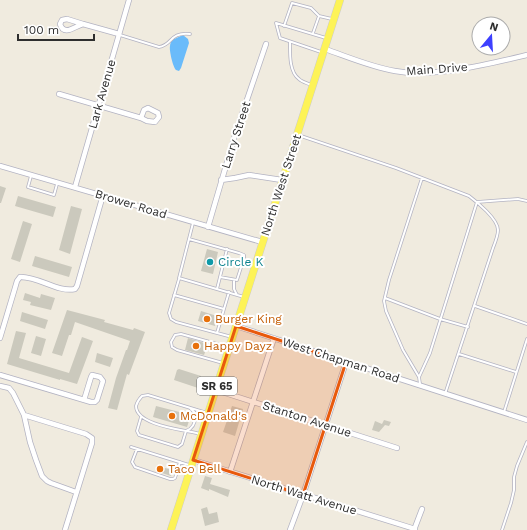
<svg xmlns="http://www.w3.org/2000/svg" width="527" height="530" font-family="'Work Sans',sans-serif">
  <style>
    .water { fill: #6abbfa }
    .building { fill: #cbc9bd }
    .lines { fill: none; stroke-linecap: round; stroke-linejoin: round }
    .service-casing { stroke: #b3b3c2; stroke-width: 3.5 }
    .minor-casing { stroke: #b3b3c2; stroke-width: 6 }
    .primary-casing { stroke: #cdcdcd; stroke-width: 8 }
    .service { stroke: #fff; stroke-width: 2 }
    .minor { stroke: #fff; stroke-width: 4.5 }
    .primary { stroke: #fdf357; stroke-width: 7 }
    .marked { fill: #e8590c; fill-opacity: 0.2; stroke: #e8590c; stroke-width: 3; stroke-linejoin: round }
    .culture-dot { fill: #0f9aa8; stroke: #fff; stroke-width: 1.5 }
    .food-dot { fill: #e8710a; stroke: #fff; stroke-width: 1.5 }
    .labels { text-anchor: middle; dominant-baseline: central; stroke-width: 4; stroke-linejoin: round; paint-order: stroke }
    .shield { fill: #fff; stroke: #6d6d6d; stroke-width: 1 }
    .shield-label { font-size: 11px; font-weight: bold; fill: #2e2e2e }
    .street-label { font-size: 12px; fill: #2e2e2e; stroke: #fff }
    .culture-label { font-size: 12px; fill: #0d838f; stroke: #fff; text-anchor: start }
    .food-label { font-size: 12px; fill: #c56008; stroke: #fff; text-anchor: start }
  </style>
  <rect width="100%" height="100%" fill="#f0ebdf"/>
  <!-- water -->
  <path class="water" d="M183,35L188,39L189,43L181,68L179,71L176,70C173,67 169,50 170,46C170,44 171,42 172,40Z"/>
  <!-- building -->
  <path class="building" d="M0,186L6,188L1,203H0Z
    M18,196L56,207L53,217L15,206Z
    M71,206L82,209L70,254L59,250Z
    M23,221L32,224L20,262L11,259Z
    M207,249L218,252L213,274L201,271Z
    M35,256L72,267L69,277L32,266Z
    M25,293L40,298L41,294L55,298L51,310L30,305L31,302L23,300Z
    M67,310L105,320L104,322L133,330L134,328L145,332L129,375L127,374L117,410L108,408L116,378L126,350H127L130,341L75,322L71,335H69L62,356L52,353Z
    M201,311L217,316L215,326L198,321Z
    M22,312L48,320L45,329L20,321Z
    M16,331L26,333L19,358L69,373L82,337L93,341L77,384L60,379V380L7,364Z
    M36,336L46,339L41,356L31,353Z
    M188,338L208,344L204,355L185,350Z
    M97,353L113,358L110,367L95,362Z
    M179,369L201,376L198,388L174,380L177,370Z
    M156,406L191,415L187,427L153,417Z
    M232,406L243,409L235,436L223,432Z
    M384,420L391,422L389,426L385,425L379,432L372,430L375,421L382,424Z
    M157,466L173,470L171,476L156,471Z
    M205,476L212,478L210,484L230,490L228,497L209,489V491L201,488Z
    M207,507L209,514L217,512L219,522L205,526L201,509Z"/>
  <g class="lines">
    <!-- service casing -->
    <g class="service-casing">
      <path id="service" d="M284,26L292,3L311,8L319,16L332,19
        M313,33L319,16
        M120,35L159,47C173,45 169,32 190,34
        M290,42C290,53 289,72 299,79C302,82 307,83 311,85
        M321,52L280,38L276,23L326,38
        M298,135L396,168L469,196C477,202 498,219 498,230C498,235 495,243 493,248L445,394
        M31,176L28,187L54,195L57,184
        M193,223L179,278L244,297
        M189,239L239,253L244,255V258L237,280L220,277L217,289
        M220,277L227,249
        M179,279L169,313L171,319L176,322L232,337
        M234,281V289L237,295
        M174,295L224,309L229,292
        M385,298L440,319L468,327
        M475,306L527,324
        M217,333L224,309
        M459,354L516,372
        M223,363L177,350L172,347L171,342L175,335L181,334L228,347
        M419,377L403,350L386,311L384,301L389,280L422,178
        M420,384L419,377L430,353L477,202L518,199L527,201
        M504,412L527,339
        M141,417L137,431L139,435L178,447L182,444L186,431C194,428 196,421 195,413L190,408
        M200,434C186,430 136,426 136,406C137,402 139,399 142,396L148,395L207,413
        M131,447L189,465
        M137,449L132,462L135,467L170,479H173L175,478L180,462
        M502,530L511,503L514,490V477L517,466L527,442"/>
    </g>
    <!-- minor casing -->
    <g class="minor-casing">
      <path id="minor" d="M83,24L67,19L62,20L60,24C64,37 75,26 83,24L119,34
        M325,49C348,57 371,67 395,71C433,78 489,64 527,55
        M59,94L141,118
        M148,108L158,113L159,117L155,122L147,121L141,118L144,110Z
        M0,166L262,242
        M221,180L235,178L249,175L282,180
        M75,187L129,0
        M208,227L235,135L266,44
        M236,326L527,420
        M0,338L15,288L17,281L20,277C38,276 58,293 75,289L77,286L103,195
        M0,375L91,402H95L97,400L103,381L100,377L92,375L91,377L84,400
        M0,386L9,388L13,393L24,415L30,442L36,460L42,476L47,481L51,483L76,492
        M216,390L397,448
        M24,415L86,434L92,438V443L65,530
        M193,460L415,529
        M230,472L274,338
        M290,530L303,495L346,362
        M414,530L422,509"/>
    </g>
    <!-- primary casing -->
    <g class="primary-casing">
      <path id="primary" d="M171,530L340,0"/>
    </g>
    <!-- service -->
    <use href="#service" class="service"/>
    <!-- minor -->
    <use href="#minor" class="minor"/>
    <!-- primary -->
    <use href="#primary" class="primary"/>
  </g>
  <!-- marked area -->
  <path class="marked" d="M236,326L346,362L303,495L193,460Z"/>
  <!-- markers -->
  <circle class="culture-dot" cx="210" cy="262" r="4"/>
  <g class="food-dot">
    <circle cx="207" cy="319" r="4"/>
    <circle cx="196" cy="346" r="4"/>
    <circle cx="172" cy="416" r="4"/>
    <circle cx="160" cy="469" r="4"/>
  </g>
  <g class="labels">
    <!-- shield labels -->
    <rect class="shield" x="197" y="377" width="40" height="18" rx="3"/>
    <g class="shield-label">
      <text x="217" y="386">SR 65</text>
    </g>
    <!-- street labels -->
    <g class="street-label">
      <text transform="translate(437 69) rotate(-4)">Main Drive</text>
      <text transform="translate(102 94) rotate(-74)">Lark Avenue</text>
      <text transform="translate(236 135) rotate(-72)">Larry Street</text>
      <text transform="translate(281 185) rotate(-72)">North West Street</text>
      <text transform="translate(131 204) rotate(17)">Brower Road</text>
      <text transform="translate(341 360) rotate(18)">West Chapman Road</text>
      <text transform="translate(307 419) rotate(18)">Stanton Avenue</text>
      <text transform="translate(304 495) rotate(17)">North Watt Avenue</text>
    </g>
    <!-- culture labels -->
    <g class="culture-label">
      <text x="218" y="262">Circle K</text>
    </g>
    <!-- food labels -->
    <g class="food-label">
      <text x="215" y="319">Burger King</text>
      <text x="204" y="346">Happy Dayz</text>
      <text x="180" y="416">McDonald's</text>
      <text x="168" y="469">Taco Bell</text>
    </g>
  </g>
  <!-- north arrow -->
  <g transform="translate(491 36) rotate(18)"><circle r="19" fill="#ffffff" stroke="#ababab"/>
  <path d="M0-3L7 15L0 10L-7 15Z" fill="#3d40ff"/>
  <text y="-6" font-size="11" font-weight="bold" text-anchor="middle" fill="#2e2e2e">N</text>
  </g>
  <!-- scale -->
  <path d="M18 34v6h76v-6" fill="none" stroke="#2e2e2e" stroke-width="2"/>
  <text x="24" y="34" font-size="12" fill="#2e2e2e" stroke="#ffffff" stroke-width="3" paint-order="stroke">100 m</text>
</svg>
